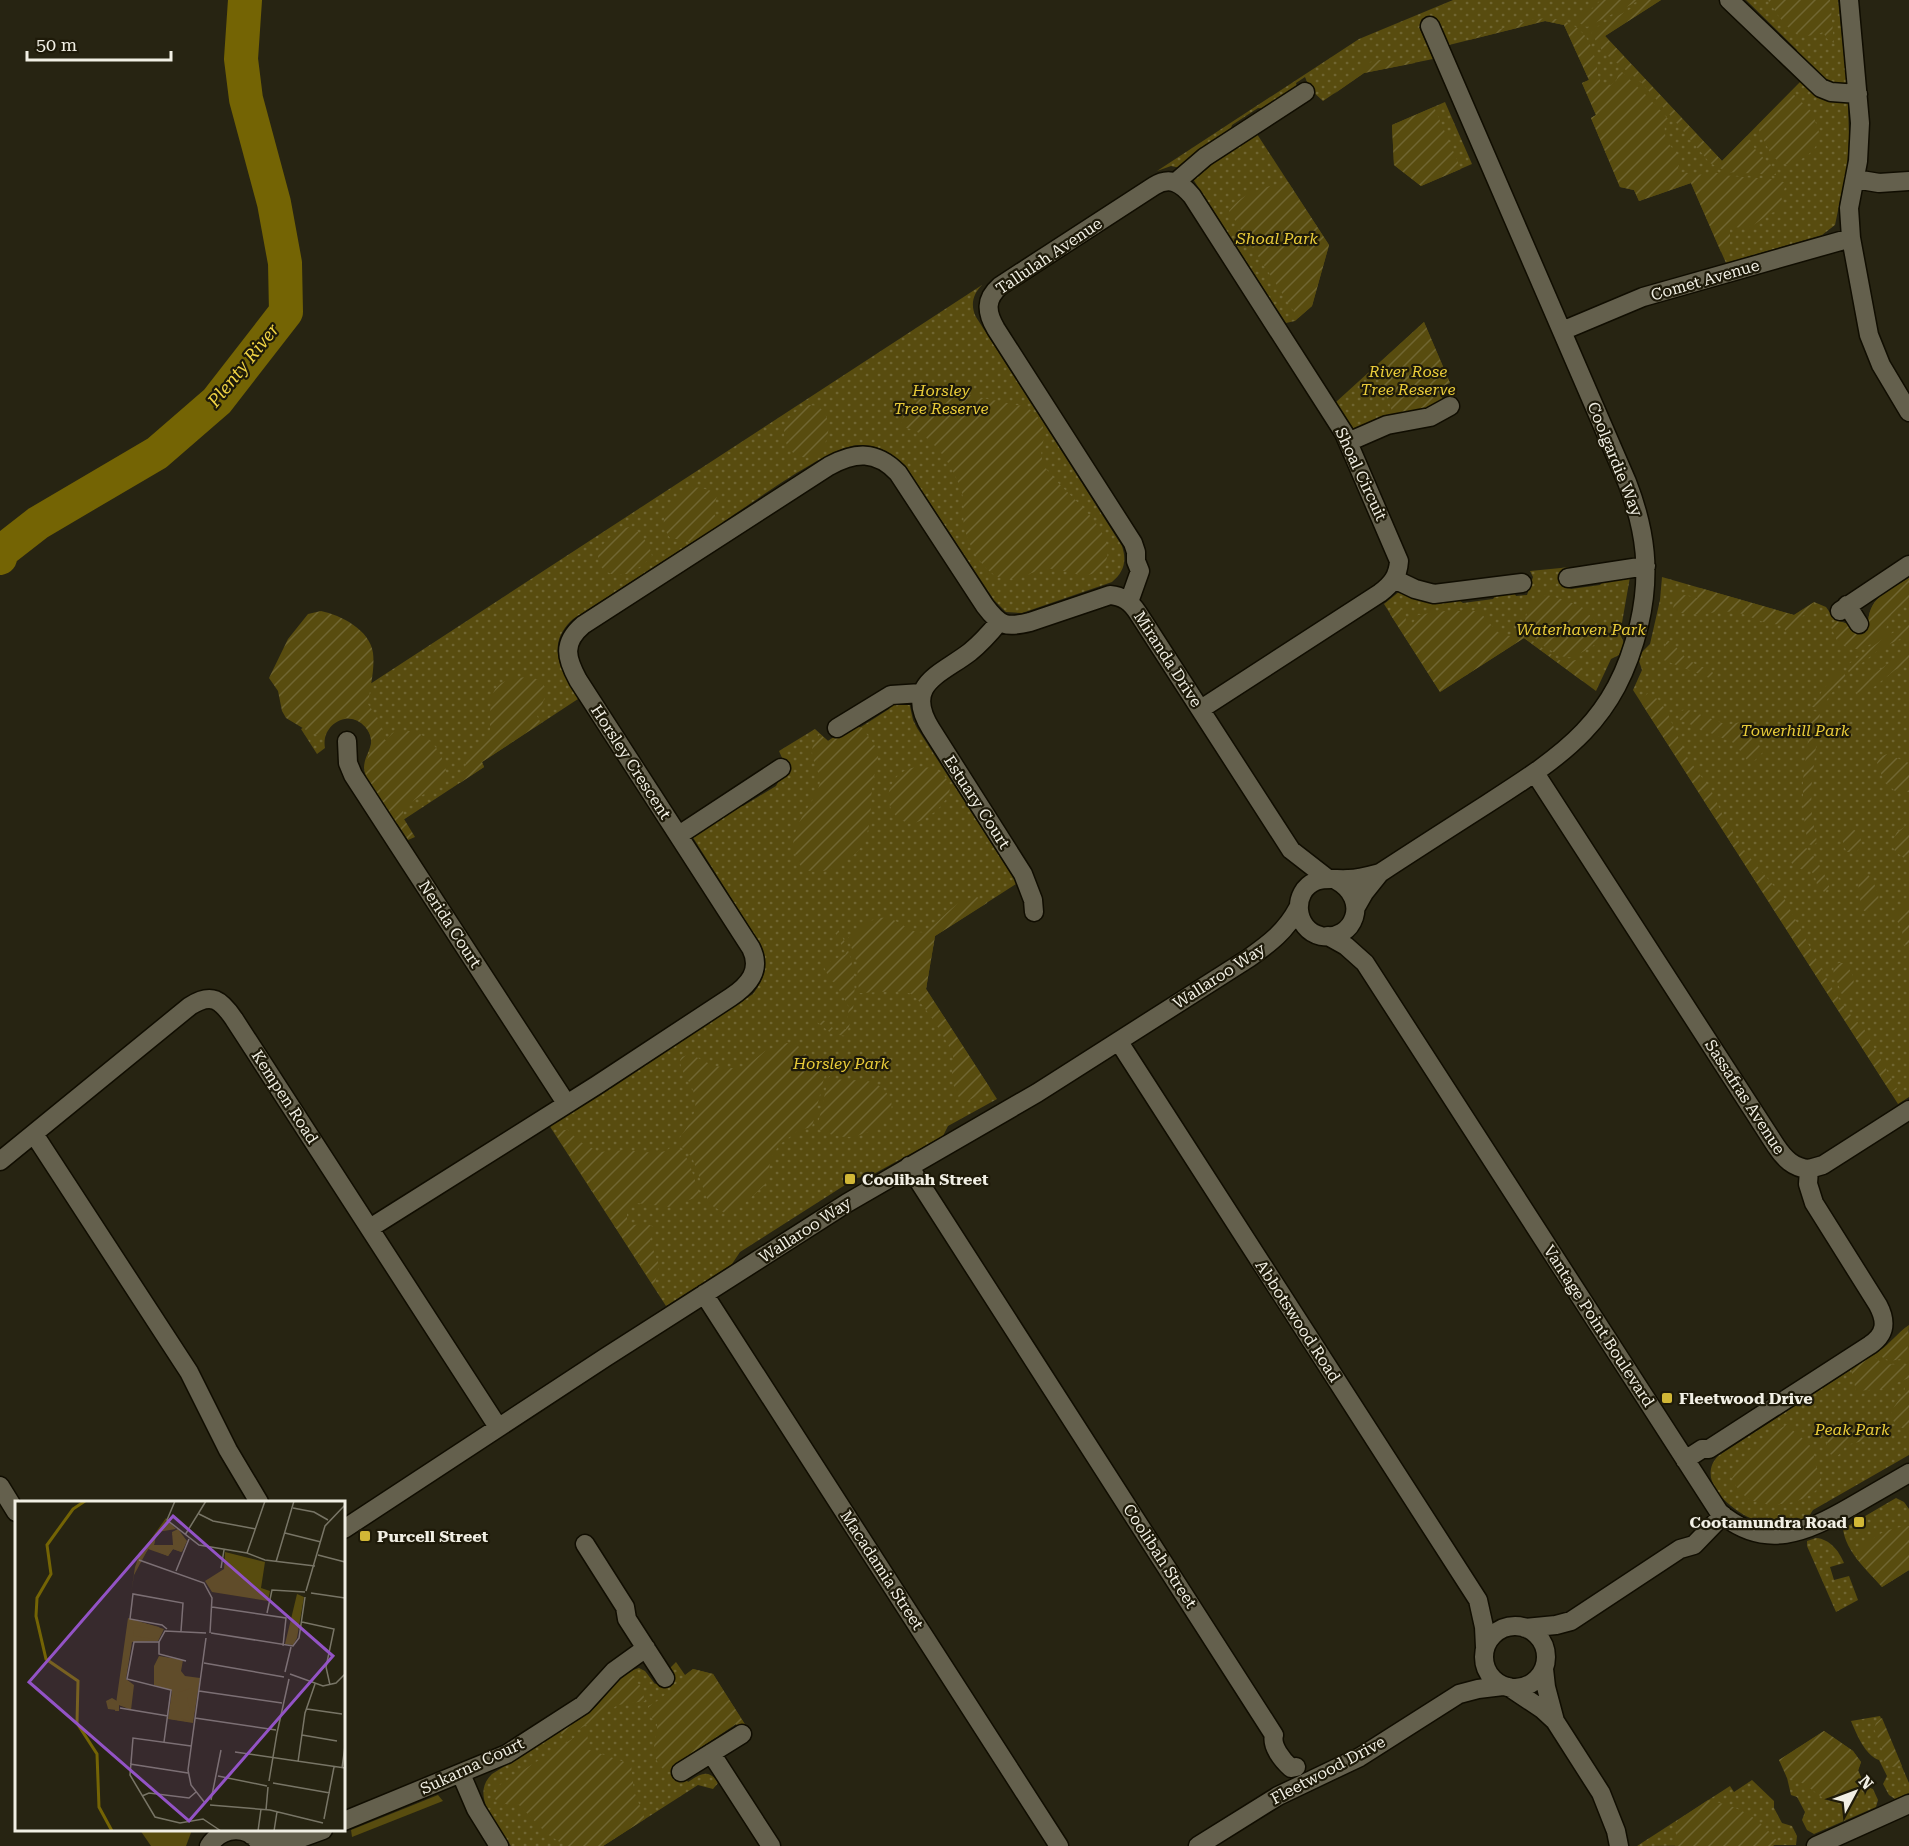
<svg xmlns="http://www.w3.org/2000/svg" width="1909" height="1846" font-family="'Roboto Serif',serif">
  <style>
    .grass { fill: #584c0f }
    .park { fill: url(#park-dots) }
    .garden { fill: url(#garden-furrows) }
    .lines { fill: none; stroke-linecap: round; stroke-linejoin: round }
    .river { stroke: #746404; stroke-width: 34 }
    .minor-casing { stroke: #100d01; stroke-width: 21 }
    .minor { stroke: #64604d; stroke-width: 18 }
    .poi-dot { fill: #d1b736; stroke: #1e1a09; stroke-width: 2 }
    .labels { text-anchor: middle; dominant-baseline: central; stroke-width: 4.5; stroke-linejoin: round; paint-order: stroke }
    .park-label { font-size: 16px; font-style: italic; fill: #e9cc3a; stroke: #1e1a09 }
    .street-label { font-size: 16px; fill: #f1efe4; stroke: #1e1a09 }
    .poi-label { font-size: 16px; font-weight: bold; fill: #f1efe4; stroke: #1e1a09; text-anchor: start }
    .water-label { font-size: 18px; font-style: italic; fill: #f0d344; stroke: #1e1a09 }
    .inset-river { fill: none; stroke: #746404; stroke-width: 3 }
    .inset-road { fill: none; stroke: #787566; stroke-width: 1.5 }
    .view { fill: #9353c6; fill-opacity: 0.15; stroke: #9353c6; stroke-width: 3 }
    .inset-edge { fill: none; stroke: #f1efe4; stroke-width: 3 }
  </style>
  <defs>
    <pattern id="park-dots" width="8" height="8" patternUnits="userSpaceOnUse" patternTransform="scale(1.5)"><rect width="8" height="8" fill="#584c0f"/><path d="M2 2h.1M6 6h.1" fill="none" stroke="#706632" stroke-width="1.8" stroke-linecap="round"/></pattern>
    <pattern id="garden-furrows" width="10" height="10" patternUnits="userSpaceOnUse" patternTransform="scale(1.5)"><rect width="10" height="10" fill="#584c0f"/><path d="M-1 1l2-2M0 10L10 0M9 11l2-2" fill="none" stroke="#706632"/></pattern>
  </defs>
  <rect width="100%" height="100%" fill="#272412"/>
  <!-- grass -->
  <path class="grass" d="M438,1795L443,1801L352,1837L351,1830Z
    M140,1830H192L186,1846H151Z"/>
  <!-- park -->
  <path class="park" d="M1453,0H1661L1605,36L1722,161L1802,80L1844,100L1848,103L1849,139L1847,167L1835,225L1822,235L1726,263L1691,183L1639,201L1634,190L1620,187L1591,118L1596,115L1582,83L1589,80L1564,25L1545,21L1449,45L1437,19L1419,27L1433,59L1364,73L1323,101L1310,89L1305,77L1296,83L1298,90L1267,109L1258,108L1232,125L1229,135L1180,168L1171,166L1157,171L1359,39Z
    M1746,0H1838L1847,84L1831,86L1795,58L1797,50Z
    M1445,102L1472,164L1421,186L1394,165L1392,125Z
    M1255,131L1329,245L1312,306L1295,321L1286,323L1193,179L1199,169Z
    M982,285C973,294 970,305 976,317L1122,546C1127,561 1124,572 1112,582L1022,613L1006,612L994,600L905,465C892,453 877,444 859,445C830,445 751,504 723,522L716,533L709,538L694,541L573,619C544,645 562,673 578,699L482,762L484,767L397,824C388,810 365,783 364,768C364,754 376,746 369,732C357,706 320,721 325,748L317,754L301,729Z
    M1424,322L1450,383L1441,387L1442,401L1354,430L1336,402Z
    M1571,567L1565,585L1571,589L1600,585L1606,578L1630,577L1620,634L1624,643L1619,655L1611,659L1596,691L1524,638L1440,692L1384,604L1400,591L1456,598L1463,603L1493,599L1498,593L1513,590L1516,596L1527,595L1533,577L1530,571Z
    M1662,577L1794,615L1814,602L1826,607L1835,620L1848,624L1857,634L1868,626C1868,597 1887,592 1909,578V1097L1898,1104L1633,690L1642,670L1639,661L1642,652L1650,644L1660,600Z
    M894,701L909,702L913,720L917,728L1015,880L1016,884L935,936L926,989L997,1099L948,1126L943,1136L870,1176L856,1178L740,1252L732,1264L666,1306L549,1125L583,1105L753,994C765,978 768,964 761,945L692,836L734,806H743L776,786L786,767L779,751L815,729L828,741L846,729L861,727L889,709Z
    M1909,1332V1455L1813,1510C1811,1513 1810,1515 1808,1518C1803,1521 1795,1522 1790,1523C1779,1525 1768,1524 1757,1521C1734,1513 1694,1481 1718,1456Z
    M1896,1498L1904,1502L1909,1509V1570L1882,1587C1867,1570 1846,1552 1843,1529Z
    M1816,1538C1830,1539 1839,1551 1844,1563L1830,1567L1834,1580L1849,1576L1858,1600L1836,1612L1807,1546V1541Z
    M676,1662L685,1675L693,1669L713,1674L746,1726L739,1728L736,1724L676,1764L688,1782C700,1774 709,1768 718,1783L713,1789L698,1785L603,1846H511C498,1825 469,1796 492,1774L587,1715L602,1701L618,1681L633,1670L639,1668L645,1671L655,1684L673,1673L670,1668Z
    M1880,1716L1909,1783V1793L1895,1799L1889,1795L1883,1784L1887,1776L1879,1760C1865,1755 1857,1735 1851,1721Z
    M1824,1731L1853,1751L1861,1762L1858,1771L1865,1786L1873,1789L1878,1800L1876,1807L1814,1834L1807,1830L1802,1820L1805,1812L1797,1797L1791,1795L1785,1769L1779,1760Z
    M1752,1780L1774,1801V1808L1782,1823L1792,1826L1797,1836L1796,1845L1637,1846L1730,1786L1734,1792Z"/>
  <!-- garden -->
  <path class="garden" d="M1601,0H1640L1587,27L1573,20L1593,8Z
    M1647,0H1661L1605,36L1722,161L1747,136L1757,152L1773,167L1776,175L1727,172L1710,163L1669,114L1641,82L1603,52L1591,33L1595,28Z
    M1768,0H1830L1834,43L1827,39L1823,32C1795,45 1782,22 1768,0Z
    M1551,18C1578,23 1588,34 1595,58C1598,67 1596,74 1601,82L1611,85L1616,81L1620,70L1646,95L1670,121L1665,126C1662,149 1685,150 1678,168L1680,172L1704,175L1711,171C1736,181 1762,174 1787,183L1781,197L1784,204L1780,211C1760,212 1756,236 1730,225V249L1721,252L1691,183L1639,201L1634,190L1620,187L1591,118L1596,115L1582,83L1589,80L1564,25L1545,21L1469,40V38L1535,19Z
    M1379,60L1403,62L1414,60L1415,63L1364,73L1334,94L1364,64Z
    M1791,92L1812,112L1820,135C1818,146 1812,153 1803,158C1775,178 1767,144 1757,126Z
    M1434,107L1461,169L1421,186L1394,165L1392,125Z
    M1288,182L1329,245L1312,306L1298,318L1229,211C1244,191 1265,187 1288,182Z
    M1424,322L1450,383L1441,387L1442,401L1437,407L1394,416L1375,367Z
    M929,387L1022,406C1034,409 1046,424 1044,437C1043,444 1040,451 1042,459C1043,465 1047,470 1051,475C1067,495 1120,533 1105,563C1092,587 1065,567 1046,569C1033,571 1021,579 1007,579C985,578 967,544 964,525C962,514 965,504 962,493C954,466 930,429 900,427L904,414Z
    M807,405C840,402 832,463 802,457C786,454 779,432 788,419C793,413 800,408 807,405Z
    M693,487C701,488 712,489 717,496L712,510L720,525L716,533L690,543L686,539H671C653,518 672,495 693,487Z
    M629,527C639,529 651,546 652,556L643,565L628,574H611C582,559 608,533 629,527Z
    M1909,578V602L1898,608L1891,615L1885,632L1879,639L1861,650L1848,647L1837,641L1831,627L1836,620L1848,624L1857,634L1868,626C1868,597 1887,592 1909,578Z
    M1700,588L1794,615L1813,603L1814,609L1801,617L1795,632L1789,635L1780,624C1763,626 1750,614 1734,612C1711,609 1698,620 1673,610L1675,593L1697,598Z
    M1546,595C1554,596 1577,604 1583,608C1592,616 1597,627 1608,632L1606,641H1601C1592,646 1581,654 1571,657C1557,660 1533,636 1522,628C1530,612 1524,600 1546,595Z
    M1400,608L1405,612L1406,622L1410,626L1413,623L1418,615L1445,611H1479L1500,635L1511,636L1519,631L1559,660L1566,662L1576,660L1581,666L1582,678L1581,680L1524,638L1440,692L1390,614Z
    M321,611C341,615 370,630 373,653C375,669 370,688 368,704L379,720L385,740H387L392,733C422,723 444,749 447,777C435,791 413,797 403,810L404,819L415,837L408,840L366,776C363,763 370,757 371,745C373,728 356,715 340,719C332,721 328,728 324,736L311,733L286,718L282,711L278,691L269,678L288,639L308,614Z
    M1909,624V635L1881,648L1849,673L1846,666L1887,636Z
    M1667,640C1677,645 1682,657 1692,662C1702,669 1714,667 1717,681L1661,659Z
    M1909,652V663L1895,670L1859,699L1856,690C1871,675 1890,661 1909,652Z
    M1842,668L1846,677L1829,696L1823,708L1812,707L1824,688Z
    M528,677C555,681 544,700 537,716L541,723L482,762L484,767L460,783L467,759L490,730C491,698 486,679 528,677Z
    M1647,693L1659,700L1667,712L1687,757L1711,790L1724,818L1746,853L1784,898L1830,985L1847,1011L1864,1029L1897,1089L1891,1093L1642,704Z
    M1686,709L1727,725L1745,721C1751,726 1749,733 1753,740C1757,745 1761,745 1764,751L1755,760H1747L1734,743L1680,720L1677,713Z
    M1812,711L1820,712L1811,790L1812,817L1817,842L1813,846L1809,844L1807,839L1803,810V779Z
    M861,727C887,759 877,752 872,789C870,807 872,831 861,847C850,863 809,886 797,860C794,853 792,846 794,838C797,819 811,806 818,789C827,768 799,758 820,734L828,741L846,729Z
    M1887,754L1909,763V792L1895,791L1884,781L1877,763L1880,757Z
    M916,767C932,766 947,771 950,788C948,805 927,820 911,824C877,815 884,772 916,767Z
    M1909,824V862L1895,851L1891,844L1897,832Z
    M1847,826C1857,829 1863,838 1861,848L1855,852H1847C1842,844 1840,833 1847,826Z
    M1806,848C1813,852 1829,880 1829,887L1825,892L1818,889L1815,876L1811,871L1795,868L1791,862C1792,853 1796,849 1806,848Z
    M1864,872C1873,876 1882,898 1878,908L1871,912L1864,911C1859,901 1855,880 1864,872Z
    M977,897L987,903L935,936L926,989L990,1088L961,1105C960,1096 953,1088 952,1079C951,1071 955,1064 953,1056C950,1044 922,1000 911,994C900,989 872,993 859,993L857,963L848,938C857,932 865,923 875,919C897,912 906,935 924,932C942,922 954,898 977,897Z
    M1909,904V952L1904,945L1902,931L1894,914L1899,908Z
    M837,928C858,960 859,1000 846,1036L832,1034L816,1021L819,1019L825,1021L835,1030L846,1029L849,1007L835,983L830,980L823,965L846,954L834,930Z
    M1839,963H1843C1853,970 1856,981 1852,992L1845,997L1840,992C1840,982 1831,976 1834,966Z
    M787,1043L798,1046L825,1074L812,1127L799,1130L779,1145L771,1159L765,1185L730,1216L709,1204L692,1157L677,1142C692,1120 703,1107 689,1082C685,1075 680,1068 680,1060L682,1057L690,1054L714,1066L739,1069L744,1068L765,1051Z
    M829,1076C846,1085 866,1074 882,1088C910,1114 871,1136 847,1137C836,1137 826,1133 817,1128Z
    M562,1130H568L577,1140L599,1152L626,1150L655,1153L666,1151L674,1145L683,1152L689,1162L700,1196L670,1207L636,1203L627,1211V1219L633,1225L648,1224L655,1228L650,1241L659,1265L654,1287L556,1135Z
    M1909,1325L1907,1358L1890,1361L1880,1356L1879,1351C1891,1343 1897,1333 1909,1325Z
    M1872,1355L1883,1364L1909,1365V1378L1881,1389L1856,1391L1851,1369Z
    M1909,1383V1429C1900,1429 1892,1423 1891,1414C1894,1403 1906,1395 1905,1385Z
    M1787,1424C1793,1433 1809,1441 1813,1450C1814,1455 1814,1460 1815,1464C1818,1471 1822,1474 1821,1481C1816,1503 1771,1509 1754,1501C1743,1497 1737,1489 1732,1478L1748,1451Z
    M1858,1429L1866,1432L1867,1440L1846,1445L1842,1452L1836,1457L1828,1453L1826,1445L1830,1435L1841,1430Z
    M1909,1526V1570L1882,1587L1856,1558C1869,1537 1885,1528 1909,1526Z
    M693,1669L713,1674L746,1726L739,1728L736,1724L676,1763L680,1771C666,1776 654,1763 654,1749C654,1740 658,1732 657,1724L648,1712V1706C664,1700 678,1680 693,1669Z
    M629,1672L641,1687L645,1701L618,1705L565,1738L560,1732L593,1710L618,1681Z
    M1882,1718L1902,1766L1891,1767L1884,1761L1882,1747L1874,1729L1876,1723Z
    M586,1730L588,1739L585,1745L588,1747L587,1749C602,1755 617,1758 631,1765L634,1791L645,1819L603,1846H566L547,1834L518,1804L511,1803L499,1805L494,1797L498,1786Z
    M1824,1731L1853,1751L1861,1762L1858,1770L1863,1782C1832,1831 1819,1781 1787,1778L1779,1760Z
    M1708,1800C1742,1808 1756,1815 1778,1842L1773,1846H1675L1677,1832V1821Z"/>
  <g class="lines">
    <!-- river -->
    <path class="river" d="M0,558L2,551L38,523L157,453L217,401L286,312L285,263L274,203L246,99L241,59L245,0"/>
    <!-- minor casing -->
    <g class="minor-casing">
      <path id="minor" d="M1729,0L1821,88L1831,92L1858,94
        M1849,0L1860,123L1858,161L1849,208L1851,238L1869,335L1881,365L1909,412
        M1855,179L1879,183L1909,181
        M1176,182L1205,157L1305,92
        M1562,331L1643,297L1851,238
        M1348,442L1387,425L1430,417L1450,406
        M1568,578L1646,566
        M1394,579L1415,589L1434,594L1522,583
        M1129,602L1140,571L1136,561V552L1133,543L996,329C986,312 985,299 1000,286L1154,186C1170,176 1181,183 1192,196L1344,433L1399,561C1398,576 1392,584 1380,593L1201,709
        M1847,605L1859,624
        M1840,611L1909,565
        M999,622C990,633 981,643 970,652C940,675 903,684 931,729L1023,874L1033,900L1034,912
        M837,728L891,695L922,693
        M347,741L348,763L353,775L566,1103
        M1535,773L1776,1146C1784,1158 1793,1168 1809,1169L1808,1184L1814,1203L1878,1305C1887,1322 1886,1334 1870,1345L1709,1449H1702L1685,1460
        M679,835L781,768
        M1336,880C1371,899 1354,942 1321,936C1294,930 1291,891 1316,881C1326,877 1338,880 1348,879C1359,879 1369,876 1380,873
        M1356,907L1364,893L1380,873C1415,850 1451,827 1487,804C1565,754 1616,721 1639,625C1651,573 1646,531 1627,482L1430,26
        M1328,936L1346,946L1365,963L1719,1512C1765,1552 1807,1532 1852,1506C1871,1495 1890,1484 1909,1473
        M1119,1042L1478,1600L1484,1627L1485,1647
        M34,1134L189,1372L228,1450L259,1502
        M0,1161L190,1006C212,992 221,1000 234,1019L498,1427
        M909,1166L1274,1735C1271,1746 1282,1760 1291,1768L1296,1767
        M1809,1169L1823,1165L1909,1110
        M370,1228L597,1085L731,997C749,985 762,970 751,948L578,680C566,658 562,643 583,625L829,466C855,452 876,450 898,473L985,606C1000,626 1006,628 1030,622L1110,595C1123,596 1131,602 1138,613L1291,850L1327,878
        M704,1294L1059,1846
        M0,1486L16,1512
        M344,1529L606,1357L847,1203L1037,1093L1249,958C1270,943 1286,931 1298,908
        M585,1544L625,1607L627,1619L665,1678
        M1484 1657a31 31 0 1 1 62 0a31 31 0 1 1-62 0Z
        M1525,1628L1556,1625L1571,1621L1680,1549L1694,1545L1723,1515
        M1544,1669L1546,1687L1555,1721
        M1509,1687L1542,1709L1555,1721L1601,1793L1616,1831L1619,1846
        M711,1753L771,1846
        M681,1772L742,1734
        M461,1774L476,1809L499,1846
        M344,1821L507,1754L583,1705L614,1671L646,1648
        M251,1835L277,1838H301
        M292,1844L301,1838L323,1830
        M209,1846C221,1827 249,1823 261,1846
        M1198,1846L1278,1796L1360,1757L1459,1694L1478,1689L1503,1686
        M1816,1846L1909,1804"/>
    </g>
    <!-- minor -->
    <use href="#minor" class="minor"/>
  </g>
  <!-- markers -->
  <g class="poi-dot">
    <rect x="844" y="1173" width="12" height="12" rx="3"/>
    <rect x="1661" y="1392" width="12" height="12" rx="3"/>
    <rect x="1853" y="1516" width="12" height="12" rx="3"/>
    <rect x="359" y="1530" width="12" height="12" rx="3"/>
  </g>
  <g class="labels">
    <!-- park labels -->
    <g class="park-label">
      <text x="1277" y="238">Shoal Park</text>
      <text x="1408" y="371">River Rose<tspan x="1408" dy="18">Tree Reserve</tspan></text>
      <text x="941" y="390">Horsley<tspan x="941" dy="18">Tree Reserve</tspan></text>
      <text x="1581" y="629">Waterhaven Park</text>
      <text x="1795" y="730">Towerhill Park</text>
      <text x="841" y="1063">Horsley Park</text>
      <text x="1852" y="1429">Peak Park</text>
    </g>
    <!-- street labels -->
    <g class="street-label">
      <text transform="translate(1049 256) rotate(-34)">Tallulah Avenue</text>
      <text transform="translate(1705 280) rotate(-16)">Comet Avenue</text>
      <text transform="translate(1615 459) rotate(68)">Coolgardie Way</text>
      <text transform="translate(1361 474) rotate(65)">Shoal Circuit</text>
      <text transform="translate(1168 659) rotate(57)">Miranda Drive</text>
      <text transform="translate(631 762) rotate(57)">Horsley Crescent</text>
      <text transform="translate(977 802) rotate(57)">Estuary Court</text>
      <text transform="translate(450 924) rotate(57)">Nerida Court</text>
      <text transform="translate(1219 976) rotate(-33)">Wallaroo Way</text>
      <text transform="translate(285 1097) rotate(57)">Kempen Road</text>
      <text transform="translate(1745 1097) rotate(57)">Sassafras Avenue</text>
      <text transform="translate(805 1230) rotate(-33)">Wallaroo Way</text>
      <text transform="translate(1298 1321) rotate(57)">Abbotswood Road</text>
      <text transform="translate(1599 1326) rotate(57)">Vantage Point Boulevard</text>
      <text transform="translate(1160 1556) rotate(57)">Coolibah Street</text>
      <text transform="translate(882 1570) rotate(57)">Macadamia Street</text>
      <text transform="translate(472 1766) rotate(-25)">Sukarna Court</text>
      <text transform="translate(1328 1770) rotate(-28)">Fleetwood Drive</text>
    </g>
    <!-- poi labels -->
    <g class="poi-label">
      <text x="862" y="1179">Coolibah Street</text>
      <text x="1679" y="1398">Fleetwood Drive</text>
      <text x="1847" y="1522" text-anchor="end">Cootamundra Road</text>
      <text x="377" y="1536">Purcell Street</text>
    </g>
    <!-- water labels -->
    <g class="water-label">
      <text transform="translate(243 365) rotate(-51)">Plenty River</text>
    </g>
  </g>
  <!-- overview -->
  <g transform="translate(15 1501)">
    <rect width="330" height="330" fill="#272412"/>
    <path d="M151,17L161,28L142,31L139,44H158L157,31L163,28L172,40L167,51L158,48L153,55L133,48L119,74L116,93L120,66L124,55ZM210,51L250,61L246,87L255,90L253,100L197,91L190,80L209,68ZM282,93L289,96L282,137L278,144L270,143ZM113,117L149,128L143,140L117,141L111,178L119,184L116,209L104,204V210H100ZM144,155L168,159L166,170L170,175L185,177L178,222L153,218L157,190L139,184V165Z" fill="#584c0f"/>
    <path d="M141,31L139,44H158L161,39L157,33L161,32L167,42L166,51L158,48L153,55L134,47L128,56ZM128,122L144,126L146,130L139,138L119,135L118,129ZM177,187L172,198L175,209L166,217L175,221L155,218L164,210L157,201L164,191ZM97,197L107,203L113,200L116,207L104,204L101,209L93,208L91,200Z" fill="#584c0f"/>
    <path class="inset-river" d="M70,0L58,8L32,44L36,73L22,97L21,115L31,158L63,180L62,222L82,253L84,306L97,330"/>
    <path class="inset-road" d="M160,0L152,19L184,44L232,52L250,59L300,65M278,7L299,11L313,19M184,13L198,20L241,28M270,32L306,41M170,34L191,0M232,52L250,0M303,54L330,61M124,59L189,82L197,97L195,132M261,61L279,0M206,67L209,49M161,70L174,38M291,90L310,25L330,4M296,92L330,97M197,106L271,117L268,145M252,112L257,89L290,91M287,121L319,128L311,166L315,184M152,128L147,124L115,118L118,93L168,102L166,130M196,132L278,145L284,137L290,96M144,141H119L112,178L156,189L149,241M171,160L144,153V141L150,130L191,132M189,162L269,176M270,171L276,146M275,173L308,185L321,182L330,173M184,190L267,202M105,207L153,215M292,208L327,213M180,217L261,229M262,232L274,178M287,234L322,240M176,245L118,237L115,274L140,316L165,322L188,318L206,330M220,251L330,267M283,261L290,212L300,183M115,263L173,272M327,267L330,245M203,275L252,285M254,280L262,232M258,282L315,292M127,295L134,292L174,297L181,291M196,299L206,249M190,302L176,284L173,269L191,137M195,304L255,309L308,322M251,309L253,286M309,318L319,266M243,330L246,308M259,330L262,311"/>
    <path class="view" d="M158,15L318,155L174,320L14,181Z"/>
    <rect width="330" height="330" class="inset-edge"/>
  </g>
  <!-- north arrow -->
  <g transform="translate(1855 1792) rotate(49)" stroke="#1e1a09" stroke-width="4.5" paint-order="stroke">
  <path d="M0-4.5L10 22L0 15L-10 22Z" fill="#f1efe4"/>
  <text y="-9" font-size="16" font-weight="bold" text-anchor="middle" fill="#f1efe4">N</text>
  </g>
  <!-- scale -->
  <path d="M27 51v9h144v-9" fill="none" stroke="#f1efe4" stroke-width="3"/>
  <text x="36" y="51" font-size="18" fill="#f1efe4" stroke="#1e1a09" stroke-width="4.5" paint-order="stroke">50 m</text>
</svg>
